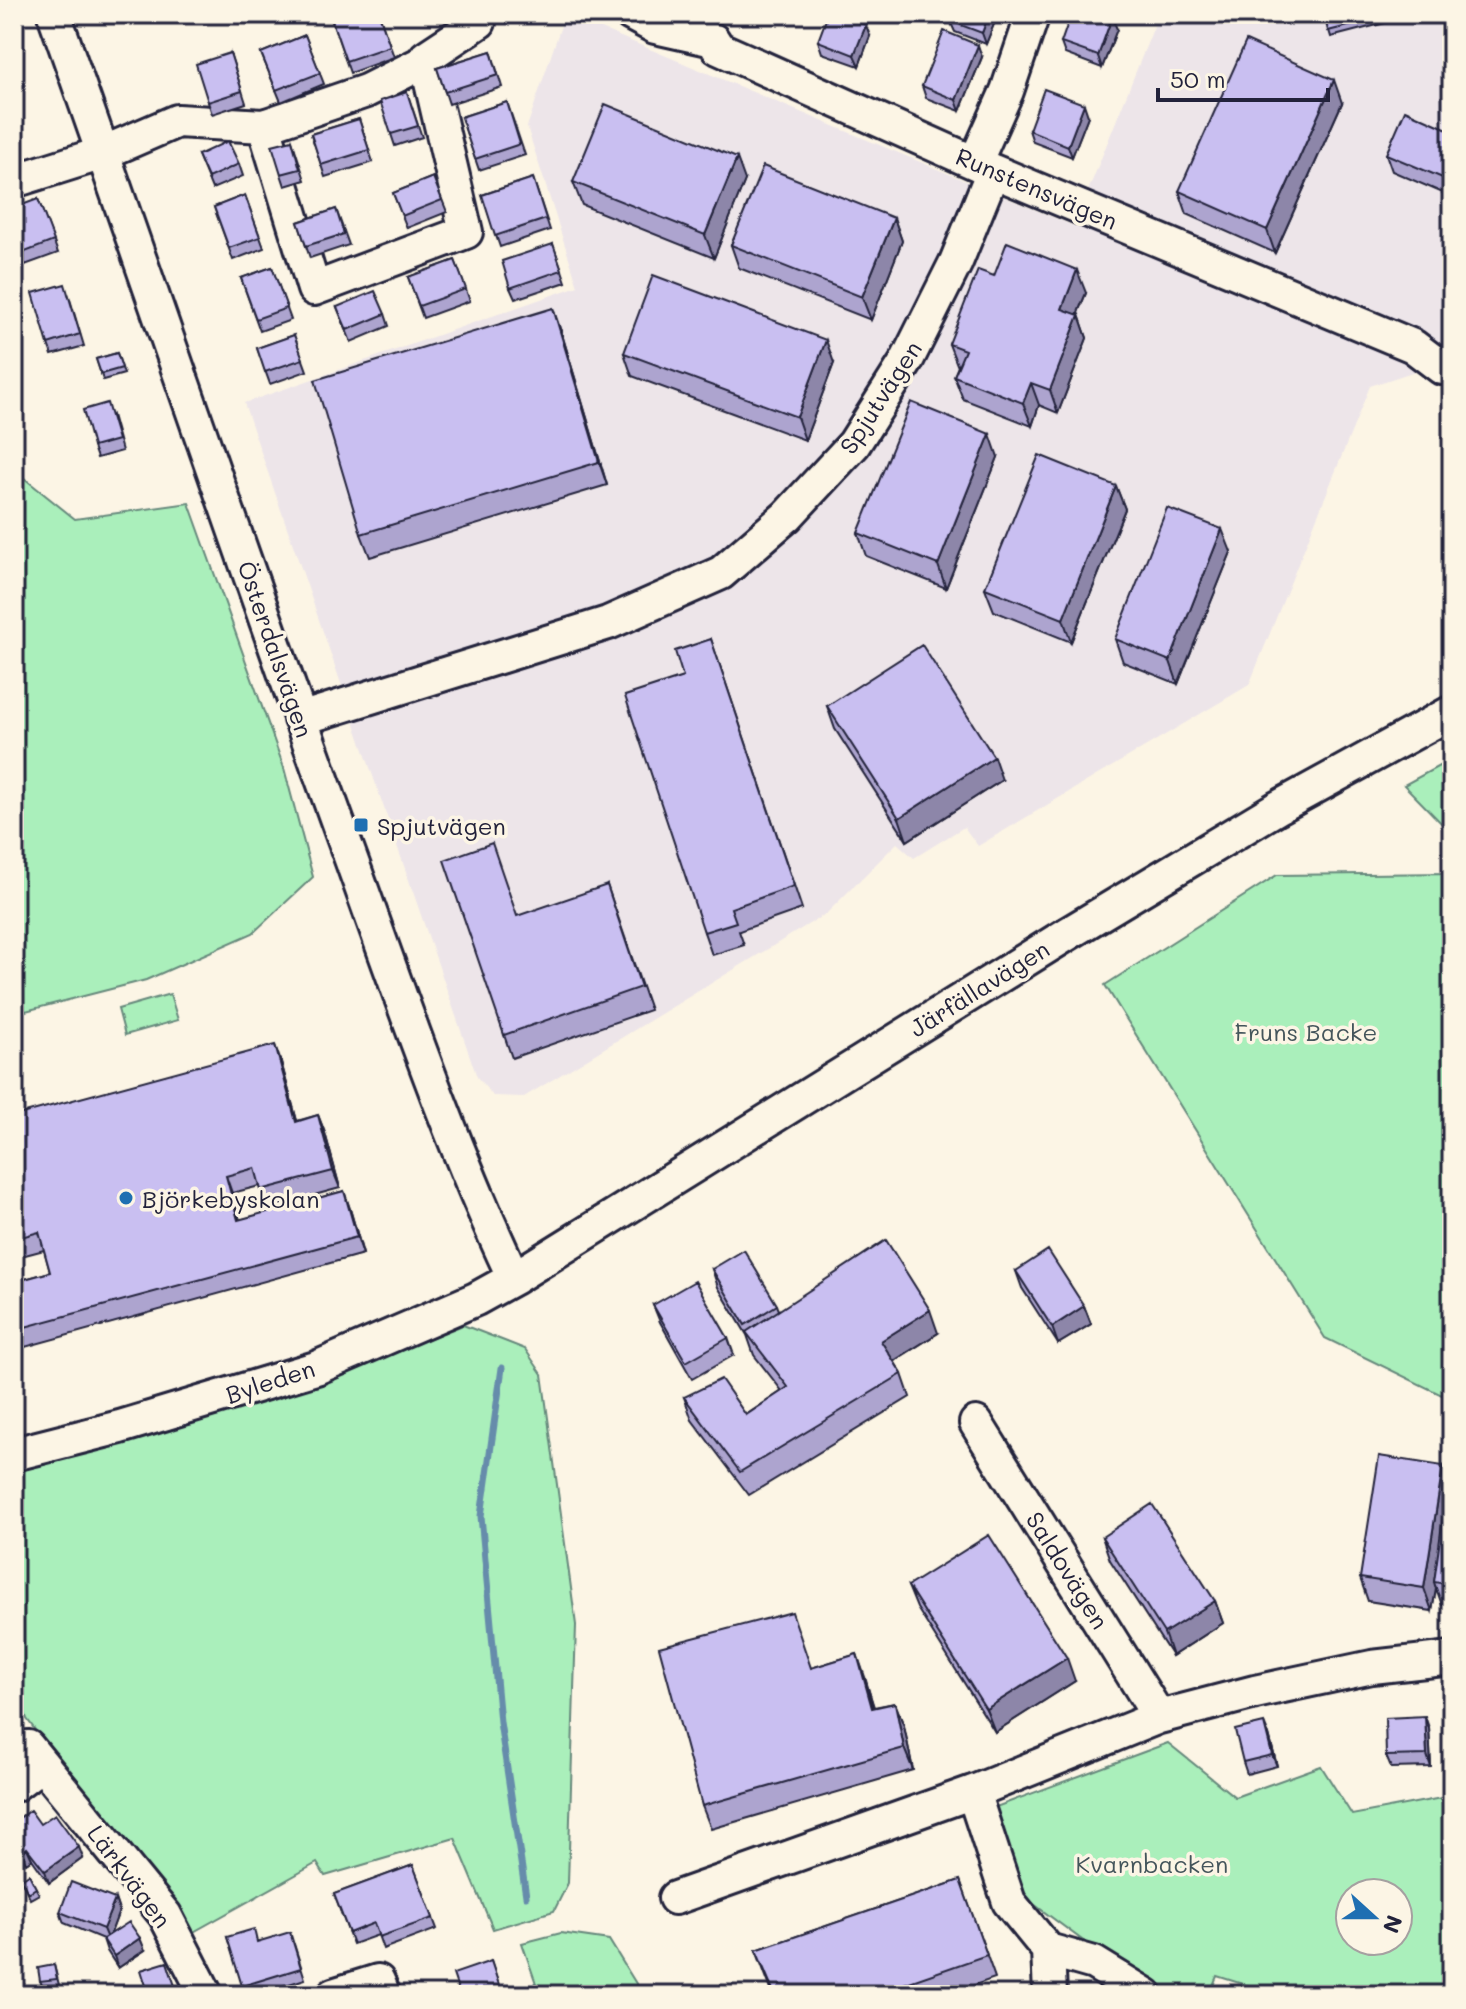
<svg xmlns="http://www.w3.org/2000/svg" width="1466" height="2009" font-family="Mali,sans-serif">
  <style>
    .built { fill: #ede5e9 }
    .green { fill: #aaefbb; stroke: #66887b; stroke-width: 2; fill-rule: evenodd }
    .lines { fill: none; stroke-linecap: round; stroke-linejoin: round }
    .stream { stroke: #668cab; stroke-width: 7 }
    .minor-casing { stroke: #22223b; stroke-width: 38 }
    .minor { stroke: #fcf5e5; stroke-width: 32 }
    .wall { fill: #ada4cf; stroke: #22223b; stroke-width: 2 }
    .shaded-wall { fill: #8d86a9; stroke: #22223b; stroke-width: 2 }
    .building { fill: #c9bff1; stroke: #22223b; stroke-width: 2 }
    .poi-dot { fill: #1f6fb2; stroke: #fcf5e5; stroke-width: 3 }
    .labels { text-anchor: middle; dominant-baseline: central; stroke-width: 7; stroke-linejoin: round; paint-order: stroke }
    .street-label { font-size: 24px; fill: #22223b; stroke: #fcf5e5 }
    .poi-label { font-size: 24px; fill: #22223b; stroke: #fcf5e5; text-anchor: start }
    .park-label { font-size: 24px; fill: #44555b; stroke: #fcf5e5 }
  </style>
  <rect width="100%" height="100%" fill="#fcf5e5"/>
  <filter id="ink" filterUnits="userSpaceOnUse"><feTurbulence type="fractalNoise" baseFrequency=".0125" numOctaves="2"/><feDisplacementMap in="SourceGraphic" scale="16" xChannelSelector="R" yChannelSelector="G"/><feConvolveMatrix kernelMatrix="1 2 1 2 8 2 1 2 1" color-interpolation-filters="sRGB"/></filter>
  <g filter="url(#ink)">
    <!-- built -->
    <path class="built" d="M565,14H574L604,30L1074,226L1159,14H1452V359L1370,386L1249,685L978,846L964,827L914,858L897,843L827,913L524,1097L493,1096L477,1077L244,403L578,286L527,127Z"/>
    <!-- green -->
    <path class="green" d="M14,470L75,519L189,503L284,768L313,877L253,933L146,980L14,1014Z
      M1452,759V834L1404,785Z
      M1452,873V1400L1325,1338L1105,985L1277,875Z
      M170,994L178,1020L125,1035L118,1009Z
      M463,1325L525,1349L542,1374L576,1625L568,1883L554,1911L493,1929L455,1838L325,1876L317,1863L188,1935L27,1719L14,1681V1467L296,1391Z
      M1168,1743L1235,1797L1321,1766L1352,1815L1452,1796V1995H1278L1217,1976L1209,1995H1156L1027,1899L993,1808ZM1350,1893H1398V1941H1350Z
      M561,1933L609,1940L643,1995H540L522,1943Z"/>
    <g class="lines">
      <!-- stream -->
      <path class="stream" d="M502,1368L481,1516L500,1722L526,1896"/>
      <!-- minor casing -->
      <g class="minor-casing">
        <path id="minor" d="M54,14C151,288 244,564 343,837C397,985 447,1136 514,1278
          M631,14L655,27L713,40L718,48L993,171L1413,346L1442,368
          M264,126L314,289L466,232L426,61
          M975,163L1007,91L1033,14
          M14,181L103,153L177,121L264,126L366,91L426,61V57L479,22
          M300,719L608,623L721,573L787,516L854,444L906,362L956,262L993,171
          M976,1423L1159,1717
          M14,1454L120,1427L316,1368L476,1299L514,1278L1069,933L1277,808L1452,712
          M28,1747L165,1915L206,1995
          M14,1785L42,1764
          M973,1792L1009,1902L1048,1950
          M675,1898L973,1792L1159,1717L1255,1692L1372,1667L1452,1658
          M1048,1950L1094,1963L1146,1995
          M1048,1950L1050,1995
          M333,1995L378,1981L384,1995"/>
      </g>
      <!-- minor -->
      <use href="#minor" class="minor"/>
    </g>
    <!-- wall -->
    <path class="wall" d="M379,14L394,57L350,73L331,18Z
      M998,14L986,44L955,32L950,21Z
      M1324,14H1411L1412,16L1331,37Z
      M1117,29L1102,68L1065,54L1061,43Z
      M305,35L324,84L281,102L261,53Z
      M870,36L859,66L822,53L818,41Z
      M491,51L502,87L449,104L437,68Z
      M230,53L246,103L212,114L208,102Z
      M982,57L960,111L926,98L922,86Z
      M407,92L422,137L395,146L391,134Z
      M507,102L525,155L479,170L461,117Z
      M1342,103L1275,253L1187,214L1179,191Z
      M1088,116L1072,157L1033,142L1029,130Z
      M359,119L373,162L325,177L311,134Z
      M1452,131V197L1392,171L1386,154Z
      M292,140L305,180L285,186L281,174Z
      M198,155L239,164L243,176L212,189Z
      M433,177L447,212L407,228L393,193Z
      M533,178L550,230L500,247L482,195Z
      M745,180L714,258L582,205L573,182Z
      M245,195L264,248L233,260L214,207Z
      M38,199L58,253L25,265L14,237Z
      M336,209L349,245L310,258L298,222Z
      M894,218L902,241L871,320L739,268L731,245Z
      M553,244L566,282L515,299L510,288Z
      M14,256L25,285L14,290Z
      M455,260L470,301L423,318L408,277Z
      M272,267L291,320L260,331L241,278Z
      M994,276L1086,293L1077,315H1079L1087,338L1058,413L1039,405L1032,426L963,399L954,376L958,367L949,344Z
      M69,296L84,346L52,355L48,344Z
      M337,307L385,314L389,326L351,342Z
      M561,331L607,485L370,557L361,534Z
      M294,335L307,371L270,384L257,348Z
      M117,353L124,374L103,380L96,359Z
      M624,353L834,363L805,440L632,376Z
      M112,415L122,451L97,458L93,447Z
      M998,457L946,588L866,556L858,533Z
      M1116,486L1125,509L1071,642L994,611L985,588Z
      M1231,552L1178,684L1123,662L1115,639Z
      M711,639L802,909L739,931L744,945L712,955L704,932L683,677Z
      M827,706L1002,780L907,841L835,729Z
      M607,885L650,1010L512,1058L504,1035Z
      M281,1062L297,1121L318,1115L325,1133L340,1188L267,1208L260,1186L232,1193L240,1220L344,1191L350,1209L363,1254L14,1350V1282L50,1272L44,1250L14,1258V1116Z
      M712,1269L777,1305L779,1310L938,1333L894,1361L902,1374L910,1397L749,1495L692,1420L684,1397L746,1415L782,1391L754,1355L747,1335L718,1287Z
      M1016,1271L1084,1306L1091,1324L1058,1344L1022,1288Z
      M653,1305L728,1338L734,1355L692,1379L660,1322Z
      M1452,1453V1607L1442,1605L1436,1588L1432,1611L1368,1601L1360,1578L1443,1466L1448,1481Z
      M1102,1537L1215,1601L1223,1623L1172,1656L1110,1560Z
      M908,1586L1075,1681L995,1732L917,1608Z
      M857,1654L874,1707L895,1703L904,1726L913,1770L711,1829L702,1806L811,1668Z
      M1429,1728L1431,1767L1391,1768L1386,1756Z
      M1269,1735L1277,1766L1247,1774L1243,1762Z
      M14,1822L40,1824L83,1858L49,1883L32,1859L26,1863L14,1846Z
      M413,1865L437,1929L383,1949L378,1935L353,1944L334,1894Z
      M21,1879L36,1888L39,1894L30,1899Z
      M960,1880L995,1978L946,1995H773L756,1950Z
      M115,1899L119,1911L110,1935L145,1950L118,1968L107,1951L103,1939L64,1923L60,1912Z
      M14,1919H16L19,1925V1933L14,1934Z
      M227,1937L258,1941L294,1944L305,1979L254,1995H246Z
      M491,1961L502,1995H460Z
      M54,1965L59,1985L43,1987L40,1981Z"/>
    <!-- shaded-wall -->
    <path class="shaded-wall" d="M989,14H998L986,44L982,33Z
      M1112,17L1117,29L1102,68L1098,56Z
      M866,25L870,36L859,66L854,55Z
      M978,45L982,57L960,111L956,100Z
      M1334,80L1342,103L1275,253L1267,230Z
      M1084,104L1088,116L1072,157L1068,146Z
      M737,158L745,180L714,258L705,235Z
      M894,218L902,241L871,320L862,297Z
      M1077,270L1086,293L1070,332L1062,309Z
      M553,308L561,331L607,485L599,462Z
      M1079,315L1087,338L1058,413L1050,390Z
      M826,340L834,363L805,440L797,417Z
      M1031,383L1039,405L1032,426L1023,403Z
      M990,434L998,457L946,588L938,565Z
      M1116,486L1125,509L1071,642L1063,619Z
      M1222,529L1231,552L1178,684L1170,661Z
      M994,757L1002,780L907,841L899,818Z
      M275,1045L281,1062L302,1139L296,1122Z
      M318,1115L325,1133L340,1188L333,1171Z
      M226,1176L232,1193L244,1238L238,1220Z
      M344,1191L350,1209L363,1254L357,1237Z
      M1084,1306L1091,1324L1058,1344L1052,1327Z
      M930,1310L938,1333L889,1364L881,1341Z
      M1443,1466L1451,1489L1434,1582L1436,1589L1432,1611L1424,1588Z
      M1215,1601L1223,1623L1172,1656L1164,1633Z
      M857,1654L865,1677L880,1730L872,1708Z
      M1067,1658L1075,1681L995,1732L986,1709Z
      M895,1703L904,1726L913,1770L904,1748Z
      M1425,1716L1429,1728L1431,1767L1427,1755Z
      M1264,1723L1269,1735L1277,1766L1272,1755Z
      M79,1847L83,1858L49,1883L45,1871Z
      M27,1848L32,1859L26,1863L22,1852Z
      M115,1899L119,1911L108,1941L103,1929Z
      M140,1938L145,1950L118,1968L114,1956Z"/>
    <!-- building -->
    <path class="building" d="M344,14H379L390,46L346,61L331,18Z
      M828,14H837L866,25L854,55L818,41Z
      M953,14H989L982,33L950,21Z
      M1071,14H1104L1112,17L1098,56L1061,43Z
      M1324,14H1396L1328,31Z
      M944,31L978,45L956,100L922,86Z
      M305,35L320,73L276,90L261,53Z
      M1246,41L1334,80L1267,230L1179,191Z
      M491,51L498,75L445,92L437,68Z
      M230,53L242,91L208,102L196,64Z
      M1044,89L1084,104L1068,146L1029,130Z
      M407,92L418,126L391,134L380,101Z
      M507,102L520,144L475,159L461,117Z
      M605,104L737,158L705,235L573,182Z
      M1405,110L1452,131V182L1386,154Z
      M359,119L369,150L321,165L311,134Z
      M292,140L300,169L281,174L272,145Z
      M228,141L239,164L208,178L198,155Z
      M763,166L894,218L862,297L731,245Z
      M433,177L442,200L402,216L393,193Z
      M533,178L546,219L495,236L482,195Z
      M245,195L260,237L229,248L214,207Z
      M38,199L54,241L20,254L14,237V208Z
      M336,209L344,234L306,246L298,222Z
      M1007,242L1077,270L1062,309L1079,315L1050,390L1031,383L1023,403L954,376L965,350L949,344L978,270L994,276Z
      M553,244L562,270L510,288L502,261Z
      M14,256L21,274L14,276Z
      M455,260L466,289L419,306L408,277Z
      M272,267L287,308L256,319L241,278Z
      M653,275L826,340L797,417L624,353Z
      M65,284L80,334L48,344L33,293Z
      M375,291L385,314L347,330L337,307Z
      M553,308L599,462L361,534L315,380Z
      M294,335L303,359L265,372L257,348Z
      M117,353L122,368L101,374L96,359Z
      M911,402L990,434L938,565L858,533Z
      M107,403L118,440L93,447L83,410Z
      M1039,455L1116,486L1063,619L985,588Z
      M1167,508L1222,529L1170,661L1115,639Z
      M711,639L794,886L731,908L736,922L704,932L625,696L683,677L675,651Z
      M922,645L994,757L899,818L827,706Z
      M492,843L517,916L607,885L641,987L504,1035L444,860Z
      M275,1045L296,1122L318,1115L333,1171L261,1190L255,1168L226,1176L238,1220L344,1191L357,1237L14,1330V1282L50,1272L39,1232L14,1239V1116Z
      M886,1240L930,1310L881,1341L902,1374L740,1472L684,1397L721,1379L746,1415L788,1387L746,1332Z
      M744,1250L777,1305L745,1325L712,1269Z
      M1048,1250L1084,1306L1052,1327L1016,1271Z
      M695,1281L728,1338L686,1362L653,1305Z
      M1452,1453V1585L1434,1582Z
      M1379,1456L1443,1466L1424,1588L1360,1578Z
      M1152,1504L1215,1601L1164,1633L1102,1537Z
      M989,1535L1067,1658L986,1709L908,1586Z
      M792,1612L811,1668L857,1654L872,1708L895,1703L904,1748L702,1806L659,1647Z
      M1425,1716L1427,1755L1386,1756L1385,1718Z
      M1264,1723L1272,1755L1243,1762L1235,1730Z
      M30,1810L40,1824L55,1814L79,1847L45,1871L27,1848L22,1852L14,1841V1822Z
      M413,1865L433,1918L379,1937L374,1923L349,1933L334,1894Z
      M29,1874L36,1888L28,1893L21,1879Z
      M960,1880L987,1955L872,1995H775L756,1950Z
      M71,1882L115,1899L103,1929L60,1912Z
      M14,1919H16L17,1928H14Z
      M129,1922L140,1938L114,1956L103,1939Z
      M254,1929L257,1942L290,1932L301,1968L242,1986L227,1937Z
      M491,1961L501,1991L488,1995H460L453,1974Z
      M167,1962L178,1995H138L148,1992L141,1970Z
      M54,1965L57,1979L40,1981L38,1968Z"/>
  </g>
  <!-- markers -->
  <g class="poi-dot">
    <rect x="353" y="817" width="16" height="16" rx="4"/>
    <circle cx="126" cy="1198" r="8"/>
  </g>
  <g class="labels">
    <!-- street labels -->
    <g class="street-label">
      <text transform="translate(1037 188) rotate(23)">Runstensvägen</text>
      <text transform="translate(880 397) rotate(-57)">Spjutvägen</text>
      <text transform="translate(276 649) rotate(71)">Österdalsvägen</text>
      <text transform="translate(979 988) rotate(-32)">Järfällavägen</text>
      <text transform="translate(270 1381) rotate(-18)">Byleden</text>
      <text transform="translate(1068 1570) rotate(58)">Saldovägen</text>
      <text transform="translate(130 1876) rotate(53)">Lärkvägen</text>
    </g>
    <!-- poi labels -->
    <g class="poi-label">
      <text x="377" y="825">Spjutvägen</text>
      <text x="142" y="1198">Björkebyskolan</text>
    </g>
    <!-- park labels -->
    <g class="park-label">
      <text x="1306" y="1031">Fruns Backe</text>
      <text x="1152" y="1863">Kvarnbacken</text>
    </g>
  </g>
  <!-- margin -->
  <rect width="1466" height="2009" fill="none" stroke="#fcf5e5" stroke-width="48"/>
  <rect x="24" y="24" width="1418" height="1961" fill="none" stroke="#22223b" stroke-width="3" filter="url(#ink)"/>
  <!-- north arrow -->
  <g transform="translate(1374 1917) rotate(111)"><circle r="38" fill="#fcf5e5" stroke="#a5a1a1" stroke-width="2"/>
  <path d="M0-6L14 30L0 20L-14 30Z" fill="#1f6fb2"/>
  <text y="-12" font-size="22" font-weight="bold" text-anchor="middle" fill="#22223b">N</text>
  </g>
  <!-- scale -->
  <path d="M1158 88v12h170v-12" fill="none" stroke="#22223b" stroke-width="4"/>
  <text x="1170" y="88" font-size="24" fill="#22223b" stroke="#fcf5e5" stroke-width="6" paint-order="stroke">50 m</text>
</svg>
